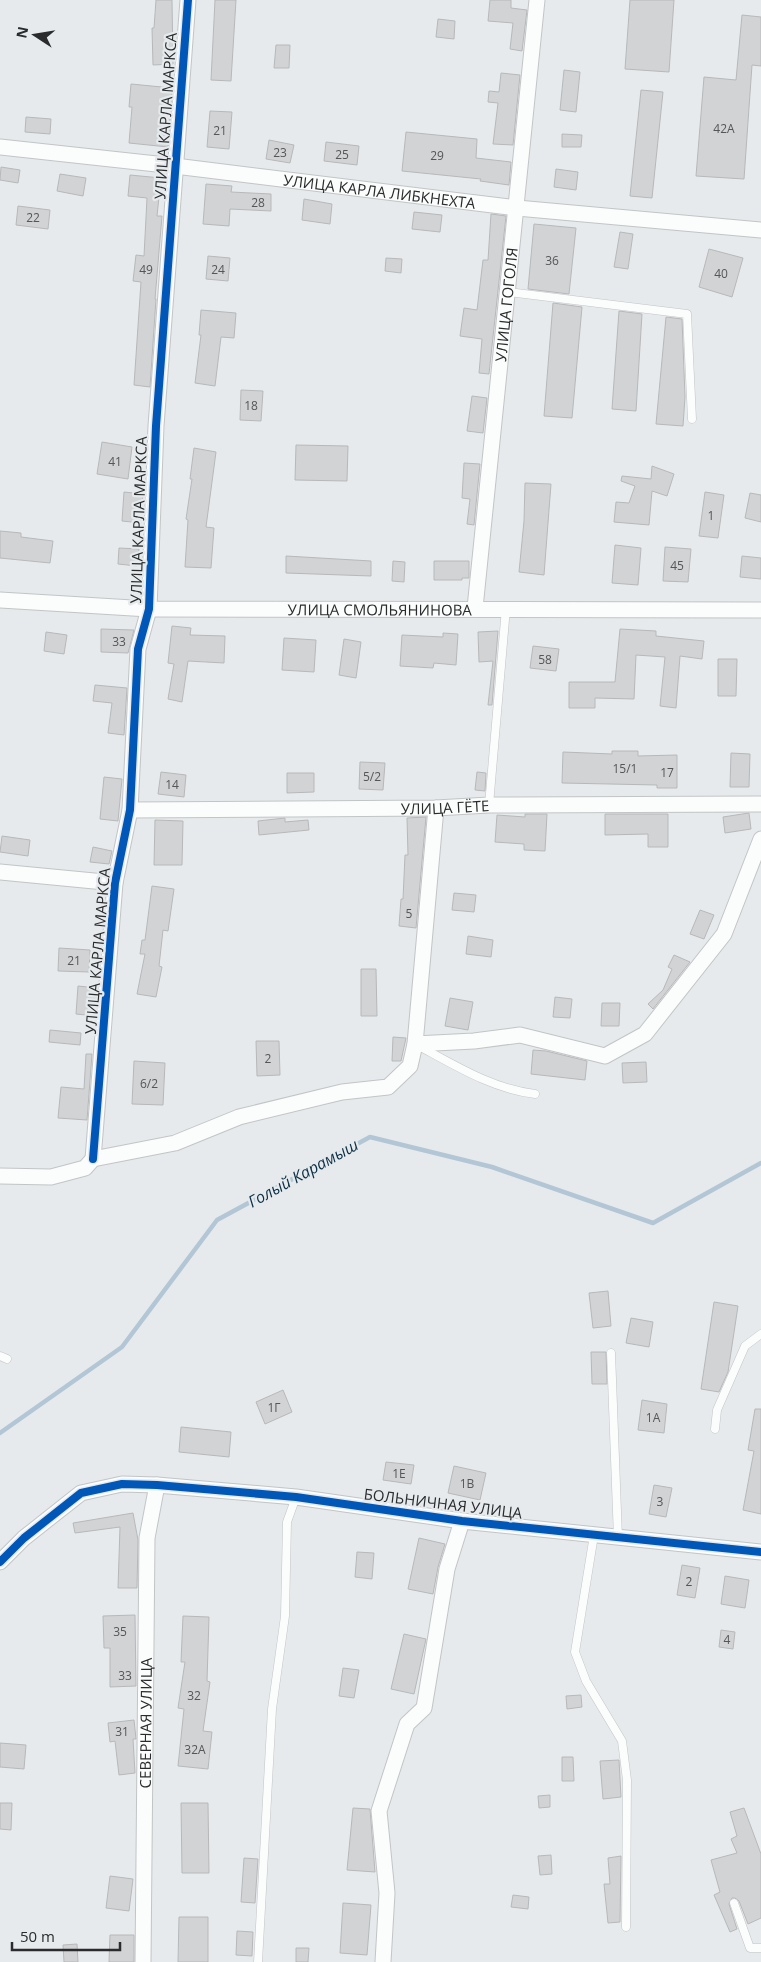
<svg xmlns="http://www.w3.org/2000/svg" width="761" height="1962" font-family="'Open Sans',sans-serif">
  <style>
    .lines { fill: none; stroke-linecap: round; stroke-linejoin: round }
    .stream { stroke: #b2c6d5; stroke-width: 4.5 }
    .building { fill: #d1d3d4; stroke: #b7b8ba }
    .lane-casing { stroke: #c2c5c6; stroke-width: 9 }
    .street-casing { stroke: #c2c5c6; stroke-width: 17 }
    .lane { stroke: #fbfcfc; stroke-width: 8 }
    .street { stroke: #fbfcfc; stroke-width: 15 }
    .cycleway-casing { stroke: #e6eaed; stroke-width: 11 }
    .cycleway { stroke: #0057b8; stroke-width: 8 }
    .labels { text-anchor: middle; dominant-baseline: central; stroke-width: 4.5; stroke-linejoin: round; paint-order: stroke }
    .number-label { font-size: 12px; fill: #545657 }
    .street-label { font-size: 15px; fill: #292b2c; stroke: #e6eaed }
    .water-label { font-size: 16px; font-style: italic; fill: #0a2f46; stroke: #e6eaed }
  </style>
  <rect width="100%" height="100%" fill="#e7eaec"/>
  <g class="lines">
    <!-- stream -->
    <path class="stream" d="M0,1433L122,1347L217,1220L370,1137L492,1167L653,1223L761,1163"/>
  </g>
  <!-- building -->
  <path class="building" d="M156,0H172L173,64L153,65L152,28H154Z
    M215,0H236L231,81L211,80Z
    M490,0H511V8L527,10L522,51L510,49L513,23L488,21Z
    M630,0H674L669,72L625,69Z
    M742,15L761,17V66L752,65L744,179L696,176L704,77L736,80Z
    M438,19L455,21L454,39L436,37Z
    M276,45H290L289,68H274Z
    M564,70L580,72L576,112L560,110Z
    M501,73L520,75L513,145L493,144L498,103L488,102L489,91L499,92Z
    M131,84L172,88L168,147L129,143L132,107H129Z
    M641,90L663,92L652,198L630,196Z
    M210,111L232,112L229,149L207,147Z
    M26,117L51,119L50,134L25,132Z
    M406,132L477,139L476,158L511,162L509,185L480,181L481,179L402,171Z
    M562,134L582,135L581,147H562Z
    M269,140L294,145L290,163L266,159Z
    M326,142L359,146L357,165L324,161Z
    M1,167L20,170L18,183L0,180Z
    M556,169L578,172L576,190L554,187Z
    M60,174L86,178L83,196L57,191Z
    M130,175L161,178L157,216H162L155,299H156L150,387L134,385L141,282L133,281L136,255L144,256L147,198L128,196Z
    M206,184L232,186L231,192L271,194V211L230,209L229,226L203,224Z
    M304,199L332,204L330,224L302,220Z
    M18,206L50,210L48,229L16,225Z
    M414,212L442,215L440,232L412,229Z
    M491,214L506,216L489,374L479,373L482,339L460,336L464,308L477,310L483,260H488Z
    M534,224L576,228L569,294L528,289Z
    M620,232L633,234L628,269L614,267Z
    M709,249L743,258L732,297L699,287Z
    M208,256L230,258L228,281L206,279Z
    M386,258L402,259L401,273L385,271Z
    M553,303L582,307L572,418L544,416Z
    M201,310L236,313L234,338L221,337L215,386L195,383L201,335H199Z
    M619,311L642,314L636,411L612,409Z
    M666,317L682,319L685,397L683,426L656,424Z
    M241,390L263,391L261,421L240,420Z
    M472,396L487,398L483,433L467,431Z
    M102,442L132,447L128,479L97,474Z
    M296,445L348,446L347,481L295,480Z
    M194,448L216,452L206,527L214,528L211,568L185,567L188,520L186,519L192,479H190Z
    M464,463L480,464L474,525L467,524L470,499L462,498Z
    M652,466L674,474L667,496L652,491L649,525L614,522L616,502L629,503L635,486L621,481L622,476L651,479Z
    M525,483L551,484L544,575L519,572L524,521Z
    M124,492L143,494L141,523L122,521Z
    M705,492L724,495L718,538L699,536Z
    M750,493L761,495V522L745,518Z
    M0,531L21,533V537L53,541L50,563L0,558Z
    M615,545L641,548L638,585L612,583Z
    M665,547L691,549L688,582L663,581Z
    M119,548L139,549L137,566L118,564Z
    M286,556L371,561V576L286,573Z
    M742,556L761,558V579L740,577Z
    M393,561L405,562L404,582L392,581Z
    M434,561H469V578H462V580H434Z
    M172,626L191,628L190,635L225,636L224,663L188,661L182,702L168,699L174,664L168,663Z
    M101,629L134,630L128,653L101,652Z
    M620,629L656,631V636L704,641L702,659L680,656L676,708L660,706L665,657L636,655L634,699L595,698V708H569V682H615Z
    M498,631L492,705H488L493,661L479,662L478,632Z
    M46,632L67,635L64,654L44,651Z
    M443,633L458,634L456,665L434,663L433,668L400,666L402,635L443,637Z
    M284,638L316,640L314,672L282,670Z
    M344,639L361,642L356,678L339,675Z
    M533,646L559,649L556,671L530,668Z
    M718,659H737L736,696H718Z
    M95,685L127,688L124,735L108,733L112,703L93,701Z
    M612,751H638V756L677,755V788H657V785L562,783L563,752L612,754Z
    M731,753L750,754L749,787H730Z
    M360,762L385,763L383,790L359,789Z
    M161,772L186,775L184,797L158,794Z
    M477,772L486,773L485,791L475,790Z
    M287,773H314V792L287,793Z
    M104,777L122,779L118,821L100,819Z
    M749,813L751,829L725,833L723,817Z
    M525,814H547L545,851L524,850V844L495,842L497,815L525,817Z
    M605,814H668V847H648V834L605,835Z
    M426,817L416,928L399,926L401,899H403L405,855H408L407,818Z
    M285,818V822L308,820L309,830L259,835L258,821Z
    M155,820L183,821L182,865H154Z
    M2,836L30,840L28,856L0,852Z
    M93,847L112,851L109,864L90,862Z
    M152,886L174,889L168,931L163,930L159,966L162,967L156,997L137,994L145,954H140L142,940H145Z
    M454,893L476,895L474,912L452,910Z
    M700,910L714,915L704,939L690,934Z
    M468,936L493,940L491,957L466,954Z
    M59,948L90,950L89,972L58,971Z
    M674,955L690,962L653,1009L648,1004L663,990L672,969L668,967Z
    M361,969H376L377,1016H361Z
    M78,986L97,988L95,1016L76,1014Z
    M555,997L572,999L570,1018L553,1017Z
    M450,998L473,1002L468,1030L445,1026Z
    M602,1003H620L619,1026H601Z
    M50,1030L81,1033L80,1045L49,1042Z
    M393,1037L406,1038L401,1061H392Z
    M256,1041H279L280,1075L257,1076Z
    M533,1050L546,1051L587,1061L585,1080L531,1074Z
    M86,1054H92L87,1120L58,1118L61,1087L84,1089Z
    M134,1061L165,1063L163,1105L132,1104Z
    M646,1062L647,1082L623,1083L622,1063Z
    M608,1291L611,1326L593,1328L589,1293Z
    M714,1302L738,1306L728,1372L719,1392L701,1389Z
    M631,1318L653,1322L649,1347L626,1343Z
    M591,1352H606L607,1384H592Z
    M283,1390L292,1412L265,1424L256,1402Z
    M642,1400L667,1404L664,1433L638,1430Z
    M755,1409H761V1514L743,1510L754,1451L748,1450Z
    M181,1427L231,1432L229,1457L179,1452Z
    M386,1462L414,1465L411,1484L383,1480Z
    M454,1466L486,1473L480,1500L448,1493Z
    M654,1485L672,1488L666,1517L649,1514Z
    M133,1513L138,1540L137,1588H118L120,1527L75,1533L73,1523Z
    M419,1538L445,1544L438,1567L433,1594L408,1589Z
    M357,1552L374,1553L372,1579L355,1577Z
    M682,1565L700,1568L695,1598L677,1595Z
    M725,1576L749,1580L745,1608L721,1604Z
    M135,1615L136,1686L110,1687V1648H104L103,1616Z
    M183,1616L209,1617L207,1681L210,1682L203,1731L212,1732L208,1769L178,1766L184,1709L178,1708L185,1662H181Z
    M721,1630L735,1632L733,1649L719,1647Z
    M404,1634L426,1639L414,1694L391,1689Z
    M343,1668L359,1670L354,1698L339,1696Z
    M581,1695L582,1707L567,1709L566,1696Z
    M134,1720L136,1739H133L135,1773L119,1775L115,1741L110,1742L108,1723Z
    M0,1743L26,1745L24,1769L0,1767Z
    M562,1757H573L574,1781H562Z
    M619,1760L621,1797L603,1799L600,1761Z
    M550,1795V1807L539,1808L538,1796Z
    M0,1803H12L11,1830L0,1829Z
    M181,1803H208L209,1873H182Z
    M353,1808L370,1809L375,1872L347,1870Z
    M744,1808L761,1854V1918L748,1924L739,1901L735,1898H732L729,1904L737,1929L730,1932L714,1895L720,1892L711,1860L737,1853L731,1839L737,1836L730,1812Z
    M551,1855L552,1874L540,1875L538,1856Z
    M621,1856L620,1922L608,1923L604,1884H610L608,1858Z
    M244,1858L258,1859L255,1903L241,1902Z
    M110,1876L133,1879L129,1911L106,1908Z
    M513,1895L529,1897L528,1909L511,1907Z
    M343,1903L371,1905L367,1955L340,1953Z
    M179,1917H208V1962H178Z
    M237,1931L253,1932L252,1956L236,1955Z
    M110,1935H134V1962H109Z
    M77,1944L78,1962H64L63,1945Z
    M296,1948H309L308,1962H296Z"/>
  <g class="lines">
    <!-- lane casing -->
    <g class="lane-casing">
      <path id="lane" d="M508,292L687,314L692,419
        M489,805L506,608
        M419,1046C456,1066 493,1089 535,1094
        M611,1353L618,1538
        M0,1356L7,1359
        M715,1429L717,1410L745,1346L761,1334
        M594,1535L575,1652L586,1681L622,1741L627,1780L626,1927
        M734,1903L750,1948H761
        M258,1962L272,1709L285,1616L287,1522L296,1497"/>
    </g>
    <!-- street casing -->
    <g class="street-casing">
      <g id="street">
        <path id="s1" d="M0,147L175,166L517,208L761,230"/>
        <path id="s2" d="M0,600L149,609L761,610"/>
        <path id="s3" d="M475,608L537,0"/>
        <path id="s4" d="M130,810L436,808L489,805L761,804"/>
        <path d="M0,872L115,883"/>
        <path d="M415,1044L474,1041L520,1035L605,1056L645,1034L724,934L761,839"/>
        <path d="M93,1159L115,883L130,810L138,649L149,609L156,426L188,0"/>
        <path d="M0,1176L51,1177L85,1168L93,1159L175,1143L239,1117L342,1092L388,1087L410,1066L415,1044L436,808"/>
        <path d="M0,1562L24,1538L81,1493L122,1484L157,1485L296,1497L462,1521L761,1552"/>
        <path id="s5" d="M143,1962L147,1538L157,1485"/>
        <path d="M383,1962L387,1893L379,1811L407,1724L424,1708L447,1569L462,1521"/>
      </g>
    </g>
    <!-- lane -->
    <use href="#lane" class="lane"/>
    <!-- street -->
    <use href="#street" class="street"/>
    <!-- cycleway casing -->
    <g class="cycleway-casing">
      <path id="cycleway" d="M93,1159L115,883L130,810L138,649L149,609L156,426L188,0
        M0,1562L24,1538L81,1493L122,1484L157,1485L296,1497L462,1521L761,1552"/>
    </g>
    <!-- cycleway -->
    <use href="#cycleway" class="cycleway"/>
  </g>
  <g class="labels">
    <!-- number labels -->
    <g class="number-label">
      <text x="724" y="128">42А</text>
      <text x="220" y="130">21</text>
      <text x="280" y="152">23</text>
      <text x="342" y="154">25</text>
      <text x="437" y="155">29</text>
      <text x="258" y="202">28</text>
      <text x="33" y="217">22</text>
      <text x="552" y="260">36</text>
      <text x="146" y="269">49</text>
      <text x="218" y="269">24</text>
      <text x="721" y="273">40</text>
      <text x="251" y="405">18</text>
      <text x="115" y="461">41</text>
      <text x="711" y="515">1</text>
      <text x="677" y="565">45</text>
      <text x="119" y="641">33</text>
      <text x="545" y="659">58</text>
      <text x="625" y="768">15/1</text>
      <text x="667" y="772">17</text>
      <text x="372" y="776">5/2</text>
      <text x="172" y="784">14</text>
      <text x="409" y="913">5</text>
      <text x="74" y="960">21</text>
      <text x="268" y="1058">2</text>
      <text x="149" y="1083">6/2</text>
      <text x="274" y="1407">1Г</text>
      <text x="653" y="1417">1А</text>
      <text x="399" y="1473">1Е</text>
      <text x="467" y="1483">1В</text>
      <text x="660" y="1501">3</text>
      <text x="689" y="1581">2</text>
      <text x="120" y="1631">35</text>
      <text x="727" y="1639">4</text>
      <text x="125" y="1675">33</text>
      <text x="194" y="1695">32</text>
      <text x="122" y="1731">31</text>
      <text x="195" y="1749">32А</text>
    </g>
    <!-- street labels -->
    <g class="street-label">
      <text transform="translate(165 116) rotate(-86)">УЛИЦА КАРЛА МАРКСА</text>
      <text stroke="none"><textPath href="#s1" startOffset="382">УЛИЦА КАРЛА ЛИБКНЕХТА</textPath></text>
      <text stroke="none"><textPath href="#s3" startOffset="305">УЛИЦА ГОГОЛЯ</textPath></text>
      <text transform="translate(138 520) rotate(-88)">УЛИЦА КАРЛА МАРКСА</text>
      <text stroke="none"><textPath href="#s2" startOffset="380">УЛИЦА СМОЛЬЯНИНОВА</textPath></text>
      <text stroke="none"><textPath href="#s4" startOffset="315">УЛИЦА ГЁТЕ</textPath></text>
      <text transform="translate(97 951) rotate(-85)">УЛИЦА КАРЛА МАРКСА</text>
      <text transform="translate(443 1503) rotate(7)">БОЛЬНИЧНАЯ УЛИЦА</text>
      <text stroke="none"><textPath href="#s5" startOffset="239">СЕВЕРНАЯ УЛИЦА</textPath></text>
    </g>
    <!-- water labels -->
    <g class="water-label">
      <text transform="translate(303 1173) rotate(-29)">Голый Карамыш</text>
    </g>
  </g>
  <!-- north arrow -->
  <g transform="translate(35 35) rotate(282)" stroke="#e6eaed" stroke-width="4" paint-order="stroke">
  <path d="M0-4L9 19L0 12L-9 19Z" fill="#292b2c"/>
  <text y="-8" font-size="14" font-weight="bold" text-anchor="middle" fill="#292b2c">N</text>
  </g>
  <!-- scale -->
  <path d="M12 1942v8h108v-8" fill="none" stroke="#292b2c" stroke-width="2.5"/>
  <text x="20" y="1942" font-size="15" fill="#292b2c" stroke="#e6eaed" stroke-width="4" paint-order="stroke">50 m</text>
</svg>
